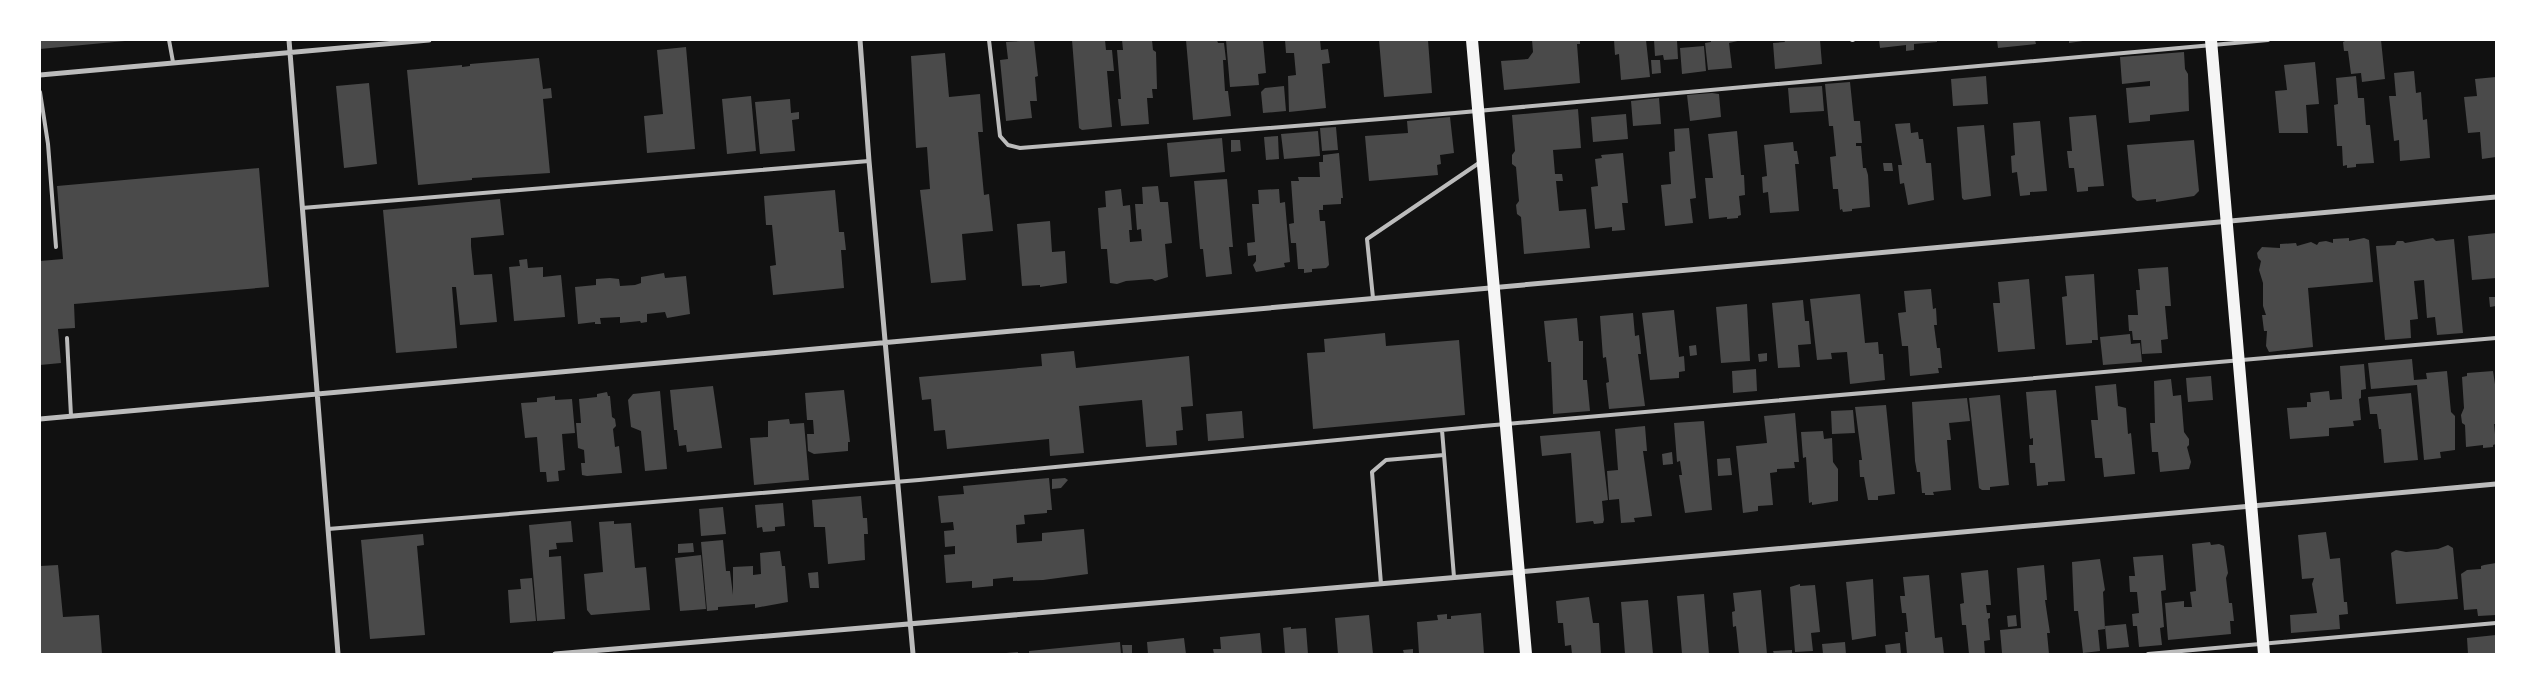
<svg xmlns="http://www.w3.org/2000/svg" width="2536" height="694" font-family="'Public Sans',sans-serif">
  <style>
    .building { fill: #4a4a4a }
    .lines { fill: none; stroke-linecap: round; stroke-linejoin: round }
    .service { stroke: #bcbcbc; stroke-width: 4 }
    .minor { stroke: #bcbcbc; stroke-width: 5 }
    .primary { stroke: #f5f5f5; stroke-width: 12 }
  </style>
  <rect width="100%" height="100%" fill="#111"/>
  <!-- building -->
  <path class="building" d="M40,40H125V41L40,49Z
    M1034,40L1038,76L1035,77L1037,101H1030L1032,118L1006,121L1000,60L1008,59L1006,42Z
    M1072,40H1105L1106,50H1112L1114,71H1107L1112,127L1082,130L1079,128Z
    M1122,40H1152L1153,50L1156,52L1157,89H1152L1153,98H1147L1149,124L1121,126L1118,99H1121L1117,50H1123Z
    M1186,40H1217L1218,43H1224L1226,60H1223L1225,91H1228L1231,116L1193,120Z
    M1226,40H1263L1266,73L1258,74L1259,85L1230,87Z
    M1285,40H1320L1321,50L1328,49L1330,63L1322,64L1326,108L1289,112L1288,76L1296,75L1294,53H1286Z
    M1379,40H1428L1432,93L1384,97Z
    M1532,40H1580V44H1577L1580,83L1504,90L1501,61L1528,59L1533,52Z
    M1614,40H1646L1650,77L1621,80L1619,54L1615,55Z
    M1654,40H1677L1678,59L1664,60L1663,55L1655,56Z
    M1711,40H1742L1729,43L1732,68L1708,70L1705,43L1711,42Z
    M1784,40H1820L1822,64L1775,69L1773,43L1785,42Z
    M1879,40H1937V42L1914,44V50L1906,51V45L1880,48Z
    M1997,40H2035L2036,44L1998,48Z
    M2069,40H2083V41L2069,43Z
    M2347,40H2381L2385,79L2362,82L2361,73L2351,74L2348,51H2344L2343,42Z
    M1704,46L1706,71L1682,74L1680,48Z
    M686,47L695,149L647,153L644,116L663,114L657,50Z
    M2184,52L2185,69L2188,74L2189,111L2150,115V121L2129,123L2126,88L2150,86V81L2122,84L2120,57Z
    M945,53L949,97L980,94L983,132H978L984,195L989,194L993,231L962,234L966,280L931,283L920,190L930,189L927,147L916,148L911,56Z
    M539,58L543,89L551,88L552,98L543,99L550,173L472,178V180L418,185L407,70L462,65V67L470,66V64Z
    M1651,60H1660L1661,73L1652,74Z
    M2315,62L2319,104L2306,105L2308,133H2279L2275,91L2287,90L2284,65Z
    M2414,71L2416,93L2421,92L2423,120L2427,119L2430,158L2400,161L2399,140L2394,141L2389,96H2396L2394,73Z
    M1986,76L1988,104L1953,106L1951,79Z
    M2356,76L2358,98H2364L2366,125H2370L2374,163L2356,164V167L2347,168V165L2343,166L2342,146H2337L2334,105L2338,104L2336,78Z
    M2496,77V157L2482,159L2480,132L2468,133L2464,97L2477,96L2475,79Z
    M1850,82L1854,121H1860L1862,143H1856V146H1861L1863,168H1866L1868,175L1870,207L1852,209V211L1843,212L1842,209L1840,210L1838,189H1833L1830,157L1836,156L1833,126H1829L1825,84Z
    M369,83L377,164L344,168L336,86Z
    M1284,86L1286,111L1263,113L1261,92L1265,88Z
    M1822,86L1824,111L1790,113L1788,88Z
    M1712,93L1719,94L1721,117L1690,121L1687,95Z
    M751,96L756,151L727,154L722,99Z
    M1659,98L1661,124L1633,126L1631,101Z
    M790,99L791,113L799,112V119L792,120L795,151L760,154L755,102Z
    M1578,109L1581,148L1553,150L1555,174H1562L1563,181H1556L1559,211L1586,209L1590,248L1524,254L1521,217L1517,214L1516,205L1519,201L1516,167L1512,164V155L1515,151L1512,115Z
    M1626,114L1628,139L1593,142L1591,117Z
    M2096,115L2104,186L2088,187V191L2077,192L2074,168H2069L2067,151H2072L2069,117Z
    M1450,117L1454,153L1440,155L1441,164L1437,165L1438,175L1369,181L1365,136L1408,133L1407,121Z
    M2040,121L2047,191L2030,192V195L2020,196L2017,172L2012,173L2011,156L2015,155L2013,123Z
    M1910,123L1911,133L1918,132L1919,139H1923L1926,163H1931L1934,200L1908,205L1904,183L1900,184L1898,165H1902L1895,124Z
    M1984,125L1991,196L1964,200L1962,198L1957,127Z
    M1336,127L1338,150L1322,151L1320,128Z
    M1689,128L1696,198L1690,199L1693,223L1665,226L1661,185L1671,184L1669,152L1675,151L1674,129Z
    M1318,131L1320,156L1284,159L1281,134Z
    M1737,131L1741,175H1744L1745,195L1739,196L1741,215L1738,216V218L1727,219V217L1709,219L1705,178H1713L1708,134Z
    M1278,136L1279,159L1266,160L1264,137Z
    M1222,138L1225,172L1170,177L1167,143Z
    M1231,140H1240L1241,151L1231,152Z
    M2194,140L2199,191L2194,196L2156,202V199L2137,201L2132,197L2127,145Z
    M1793,142L1794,151H1797L1799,164H1795L1799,211L1770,213L1768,192L1763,193L1762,177L1767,176L1764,145Z
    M1339,153L1343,198H1341V204L1323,205V210H1319L1320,221H1325L1329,265L1326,268L1312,269V272L1304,273V269H1298L1296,243H1291L1289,224L1294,223L1291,181H1299L1298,177H1320L1319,162H1323V155Z
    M1623,153L1628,203H1622L1625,230L1612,231V227L1595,229L1591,187L1598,186L1595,159L1602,158L1601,155Z
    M1883,163H1892L1893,171H1884Z
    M259,168L269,287L74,304L75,328L58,329L61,363L40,365V261L63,259L57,186Z
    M1227,179L1233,247H1229L1232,274L1206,277L1203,249H1200L1194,181Z
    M1158,186L1160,202H1168L1172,243L1165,244L1168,277L1155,281L1152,279L1126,281L1117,284L1110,283L1107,249H1101L1098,208L1106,207L1105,191L1121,189L1123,206L1130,205L1132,230H1129L1130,242L1142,241L1141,229L1137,230L1135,204H1143L1142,187Z
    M1279,189L1280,203L1285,202L1290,262L1284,263L1285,267L1256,272L1253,265L1256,261V255L1248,256L1247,243L1255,242L1252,204H1259L1258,190Z
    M835,190L839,232H844L846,250H841L844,288L773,295L770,266L776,265L772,225H766L764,196Z
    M500,199L504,235L471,238V246L474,275L492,274L497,322L460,325L456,287H452L457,348L396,353L383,210Z
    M1050,221L1052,252L1065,251L1067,283L1040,287V285L1022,286L1017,224Z
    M2496,233V278L2472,280L2468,236Z
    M2349,238V241L2364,238L2369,240L2373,282L2308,288L2313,347L2269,352L2266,346L2267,331H2264L2262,315H2266L2263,306V283L2259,270L2261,261L2258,258L2257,253L2262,247L2280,248V244L2296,243L2297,246L2311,242L2317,245L2319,242L2326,241L2333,243V239Z
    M2433,238L2436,241L2454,239L2463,333L2437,335L2435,317L2427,318L2424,280L2414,281L2418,319L2410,320L2411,338L2385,340L2376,246L2395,245L2397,241H2403L2405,243Z
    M527,259L528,268L543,267V277L561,275L565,317L514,321L509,267L520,266L519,260Z
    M2168,267L2171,306H2165L2168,339L2161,340L2162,353L2142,354L2141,340H2133L2132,331H2129L2128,315H2138L2136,290H2140L2138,269Z
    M664,273L665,278L686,276L690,314L667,318L665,312L647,314V322L641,323L640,321L620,323V317L600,318L601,324H595V322L578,324L575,287L596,285V279L610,278L619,279L620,286L635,285L641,283V277Z
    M2094,274L2098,340H2092V343L2066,345L2062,297L2067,296L2065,276Z
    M2029,279L2035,349L1998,352L1993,303H2000L1998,282Z
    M1931,289L1933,309L1936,308L1937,325H1934L1937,348H1940L1942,368H1938L1939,373L1910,376L1908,346H1902L1898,313L1906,312L1904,291Z
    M1860,294L1865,343L1878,342L1879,354H1883L1885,380L1850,384L1847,352L1831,353L1832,359L1817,360L1810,299Z
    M2489,297H2496V306L2490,307Z
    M1803,300L1805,321H1809L1811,344L1798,345L1800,367L1778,368L1772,303Z
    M1747,304L1750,361L1721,363L1716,307Z
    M1674,310L1679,357L1684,356L1685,371L1679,372V378L1650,380L1642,313Z
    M1633,313L1635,336L1639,335L1641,354H1638L1645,406L1609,409L1606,383L1609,382L1606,357L1603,358L1600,316Z
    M1577,318L1579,341H1583V380H1587L1590,411L1553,414L1551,362H1548L1544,321Z
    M1385,333L1386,346L1459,340L1465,415L1313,429L1307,353L1325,352L1324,339Z
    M2130,334L2131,344L2140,343L2142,362L2103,365L2100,337Z
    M1696,345L1697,355L1690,356L1689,346Z
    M1074,351L1076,368L1189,356L1193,406L1181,407L1183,430L1176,431L1177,445L1146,447L1142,400L1079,406L1084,453L1050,456L1049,439L947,449L945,430L934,431L931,399L922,400L919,377L1042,366L1041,354Z
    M1767,353V361L1759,362L1758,354Z
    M2412,359L2414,380L2427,379L2426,373L2447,371L2451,412L2455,416V450L2440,452L2441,458L2424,460L2417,385L2371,389L2368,363Z
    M2364,364L2366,389L2361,390V398L2359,399L2361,420L2353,421L2354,426L2329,428V436L2290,439L2287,408L2307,407V402H2311L2310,393L2329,391L2330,400L2342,399L2340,366Z
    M1756,369L1757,391L1733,393L1732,371Z
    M2493,371L2496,391V424H2494L2496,444L2493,445V447L2483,448V445L2466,447L2465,425L2462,423L2461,415L2464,408L2462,377L2467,376V373Z
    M2211,376L2213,400L2188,402L2186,378Z
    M2171,379L2173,396L2181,395L2184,432L2189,439V445L2187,447L2191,462L2189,469L2160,472L2158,452H2152L2150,423H2155L2154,381Z
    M2116,384L2118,406L2126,408L2128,434L2131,433L2135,474L2104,477L2102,458H2095L2091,420H2098L2095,386Z
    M713,386L722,448L687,452L686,445L679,446L677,430H674L670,390Z
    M844,390L850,442H848V451L814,454L808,451L807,434H814L813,420H807L805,393Z
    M2056,390L2065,481L2048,482V485L2037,486L2035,463H2030L2029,445H2033V438L2030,439L2026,392Z
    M660,391L667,469L645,471L641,431L631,427L628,400L633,394Z
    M607,392L608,396H610L612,417L615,419L616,426L613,429L615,447L619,446L622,473L587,476L582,475L581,463H585L584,450L578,448L576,423H581L579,399L597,397V394Z
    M2411,393L2418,460L2384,463L2381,429H2379L2377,414H2370L2368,397Z
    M2000,395L2009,485L1990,487V490H1982L1979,488L1969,398Z
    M555,396V400L572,399L575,433L562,434L565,470L558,471L559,481L547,482L546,472H540L537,437L525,438L521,403L537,402V398Z
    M1967,398L1970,421L1949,423L1951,440H1947L1951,490L1933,492L1934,495H1925V493H1922L1920,472H1917L1915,461L1912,402Z
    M1886,405L1895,494L1878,496V500H1868L1864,477H1860L1859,460H1862L1855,407Z
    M1853,410L1855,433L1832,434L1831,411Z
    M1242,411L1244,438L1208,441L1206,414Z
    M1795,413L1799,462H1794L1795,468L1777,469V472L1770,473L1773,505L1758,506V511L1743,513L1736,446L1767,443L1764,416Z
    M789,419L790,424L804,423L809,480L754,485L750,438L768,437V421Z
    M1704,421L1712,510L1685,513L1679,475H1682L1680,461L1677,462L1674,423Z
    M1645,426L1647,451H1643L1652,516L1634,518L1635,522L1621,523L1619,499L1609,500L1607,471L1618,470L1615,429Z
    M1600,431L1608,500L1602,501L1604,520L1603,523L1594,524L1593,521L1576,523L1571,453L1542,456L1540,436Z
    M1823,431L1824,439L1832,438L1833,462L1838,469V501L1812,505V502L1809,503L1806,457L1803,458L1801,432Z
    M1672,452L1673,464L1663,465L1662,454Z
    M1730,458L1732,475L1718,476L1717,459Z
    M1049,478L1052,510H1047V513L1024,515L1025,524L1016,525L1017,543L1042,541V533L1084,529L1088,574L1043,580L1013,581V577L993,579V586L972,588V581L946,583L944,555L955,554V546L945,547L944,531L954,530L953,522L941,523L938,496L964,494L963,486Z
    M1065,478L1068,480L1061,488L1052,489V479Z
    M861,496L863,518H867L868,534H864L865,560L828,564L825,527H814L812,500Z
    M783,503L785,526L775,527V531L763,532L762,527L757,528L755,505Z
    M723,507L726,534L701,536L699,509Z
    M571,521L573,542L556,543L557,549L549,550V557L561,556L565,619L537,621L529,525Z
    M614,521V524L631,523L635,568L646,567L650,610L591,615L587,610L584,574L603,572L599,522Z
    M2326,532L2330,559L2340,558L2344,602H2347L2348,614L2339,615L2340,629L2291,633L2290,615L2317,613L2312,584L2314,578L2302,579L2298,535Z
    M423,534L424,545L417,546L425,635L370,639L361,540Z
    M723,540L726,571H730L733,595V567L753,566V575L761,574L760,553L780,551L782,566H785L788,602L755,608V604L718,607V610L707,611L701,542Z
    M2210,542L2211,545L2219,544L2224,546L2228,573L2226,578L2229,603H2232L2234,621H2230L2231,634L2168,640L2165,603L2184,601V607H2192L2190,592L2196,591L2192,544Z
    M693,543L694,552L678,553V544Z
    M2448,545L2453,548L2458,599L2396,604L2391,553L2396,550L2406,552L2438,549Z
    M701,555L706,609L680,611L675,558Z
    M2163,555L2166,590L2161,591L2164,627L2160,628L2162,645L2139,647L2137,626H2133L2132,614L2139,613L2137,592H2130L2129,576H2135L2133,557Z
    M2100,559L2105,590L2103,592L2105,629L2098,630L2100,651L2083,653L2078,611H2074L2072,562Z
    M2496,563V615L2478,616L2477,609L2464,610L2461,574L2467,570L2481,569V566L2484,565Z
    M58,565L63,617L99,615L102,654H40V566Z
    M2044,565L2047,600H2045L2050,633H2047L2049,654L2002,653L2000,630L2021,628L2017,568Z
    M1988,570L1991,605H1986L1987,613H1990V618L1988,619L1990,640L1984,641L1985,654H1969L1966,625H1962L1960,604L1964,603L1961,573Z
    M818,572L819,588H810L808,573Z
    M1929,575L1935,638L1942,637L1944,654H1907L1905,632H1908L1906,613H1902L1900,596H1905L1903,577Z
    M532,578L536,621L510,623L508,590L521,589L520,579Z
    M1873,579L1876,636L1852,640L1846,582Z
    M1800,584V586L1815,585L1820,632L1811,633L1813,651L1795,652L1790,587Z
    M1761,590L1767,654H1739L1736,626L1733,627L1732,612L1735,611L1733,593Z
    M1704,594L1709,654H1682L1677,596Z
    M1589,597L1593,623H1599L1601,654H1572L1571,645L1565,646L1563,623H1558L1556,601Z
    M1648,600L1653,654H1625L1621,602Z
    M1481,613L1484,654H1419L1417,622L1438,620L1437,615L1447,614V619H1451V616Z
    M1369,615L1373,654H1338L1335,618Z
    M2016,615L2017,626L2008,627L2007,616Z
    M2126,624L2129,647L2107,649L2105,626Z
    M1291,627V629L1306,628L1308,654H1285L1283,628Z
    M1260,633L1262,654H1214L1213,649H1221L1220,637Z
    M2496,635V654H2468L2467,638Z
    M1184,638L1186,654H1148L1147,642Z
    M1120,642L1121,654H1029V651Z
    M1845,642L1846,654H1823L1822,644Z
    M1900,643L1901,654H1886L1885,645Z
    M1122,645H1132V654H1123Z
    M1413,649V654H1404L1403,650Z
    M1792,650V654H1774L1773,651Z
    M1018,652V654H1006V653Z"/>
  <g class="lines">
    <!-- service -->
    <path class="service" d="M169,40L173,62
      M989,40L1000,136L1008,145L1020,148L1455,113L2268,40
      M1852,40H1853
      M40,92L48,144L56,247
      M302,208L869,161
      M1373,298L1367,239L1479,163
      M67,338L71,416
      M1442,430L1454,577
      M328,529L919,480L1483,426L2496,338
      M1381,584L1372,472L1386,460L1444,455
      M2148,654L2496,623"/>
    <!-- minor -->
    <path class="minor" d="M289,40L338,654
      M860,40L869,161L913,654
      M40,75L429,40
      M40,419L2496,197
      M555,654L1519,572L2496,484"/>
    <!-- primary -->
    <path class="primary" d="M1472,40L1526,654
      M2211,40L2264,654"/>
  </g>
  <!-- border -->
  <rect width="2536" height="694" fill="none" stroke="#ffffff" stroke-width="82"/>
</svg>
